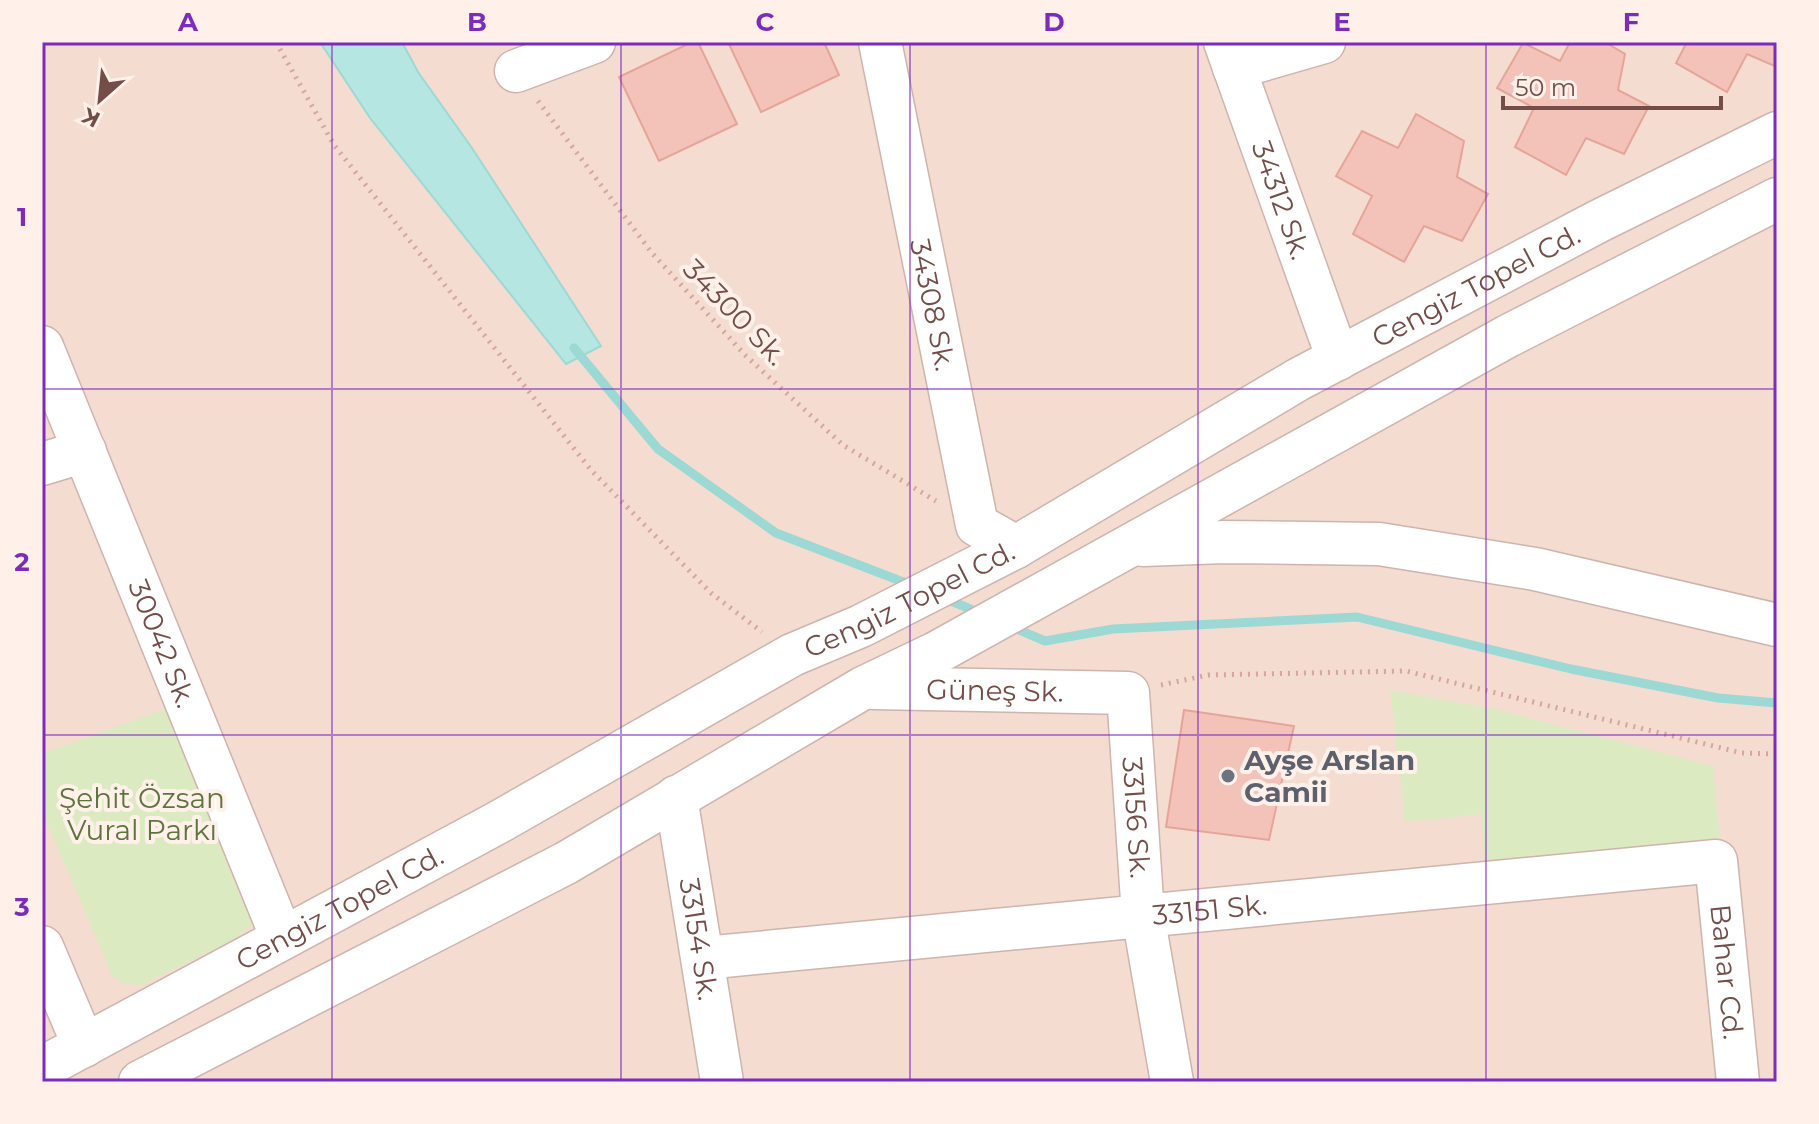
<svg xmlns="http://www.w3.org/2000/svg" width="1819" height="1124" font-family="Montserrat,sans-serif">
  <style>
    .residential { fill: #f4dcd0 }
    .green { fill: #dbeac0 }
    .water { fill: #b6e6e2; stroke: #9cd8d4; stroke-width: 2 }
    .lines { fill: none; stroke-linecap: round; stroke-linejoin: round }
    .stream { stroke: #9cd8d4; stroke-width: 9 }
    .building { fill: #f3c2b9; stroke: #e6a499; stroke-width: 2 }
    .minor-casing { stroke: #d0b3ac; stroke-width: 45 }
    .path { stroke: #d7a59c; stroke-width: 5; stroke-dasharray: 2 6; stroke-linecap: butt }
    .minor { stroke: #fff; stroke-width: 42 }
    .grid { fill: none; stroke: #7b2cbf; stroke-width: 2; stroke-opacity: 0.55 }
    .worship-dot { fill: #6b7280; stroke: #fff1e9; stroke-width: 3 }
    .labels { text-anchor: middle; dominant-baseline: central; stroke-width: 8; stroke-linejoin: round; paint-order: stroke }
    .street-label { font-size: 28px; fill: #754d48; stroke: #fff1e9 }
    .worship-label { font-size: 28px; font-weight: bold; fill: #5b616d; stroke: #fff1e9; text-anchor: start }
    .park-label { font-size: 28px; fill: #5b753d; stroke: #fff1e9 }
    .neatline { fill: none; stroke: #7b2cbf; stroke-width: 3 }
    .grid-label { font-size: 26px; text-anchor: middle; font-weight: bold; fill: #7b2cbf }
  </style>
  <rect width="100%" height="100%" fill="#fdece2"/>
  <!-- residential -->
  <path class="residential" d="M42,42H1777V1082H42Z"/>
  <!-- green -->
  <path class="green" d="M1390,690L1494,709L1713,766L1720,845L1485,862L1481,814L1405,822Z
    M171,707L264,915L234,940L141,985L122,983L112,975L42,811V753Z"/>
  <!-- water -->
  <path class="water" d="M320,42H402L418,72L472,148L601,346L566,364L370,118Z"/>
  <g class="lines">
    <!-- stream -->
    <path class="stream" d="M574,348L658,449L776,533L911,585
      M944,598L982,614
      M1010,626L1045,641L1113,629L1357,617L1571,669L1718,698L1777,703"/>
  </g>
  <!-- building -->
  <path class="building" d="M692,42H698L737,124L659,161L619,77Z
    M728,42H824L839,75L761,112Z
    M1570,42H1605L1625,54L1618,90L1649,106L1624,154L1586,138L1566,175L1515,147L1534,108L1497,88L1523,43L1560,61Z
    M1687,42H1777V67L1747,54L1727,92L1676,63Z
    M1416,114L1464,141L1457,177L1488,194L1462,241L1424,226L1404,262L1353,234L1372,196L1336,176L1362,131L1398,148Z
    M1184,710L1294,726L1269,840L1166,827Z"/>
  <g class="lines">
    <!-- minor casing -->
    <g class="minor-casing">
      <g id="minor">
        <path id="s1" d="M880,42L977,525L1016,547"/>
        <path id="s2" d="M1225,42L1338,359"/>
        <path d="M1234,68L1324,42"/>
        <path d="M516,71L594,42"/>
        <path id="s3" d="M42,347L282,938"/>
        <path d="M42,464L85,451"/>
        <path d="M1143,545L1224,542L1379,544L1535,569L1777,625"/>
        <path id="s4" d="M873,688L1128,693L1143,915L1172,1082"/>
        <path id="s5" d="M676,797L722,1082"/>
        <path d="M42,947L84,1046"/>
        <path id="s6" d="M704,958L1716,861L1738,1082"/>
        <path id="s7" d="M42,1068L497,823L792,655L861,626L1016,547L1299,379L1599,221L1777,133"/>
        <path d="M140,1082L566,863L863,688L936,653L1508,336L1777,199"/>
      </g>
    </g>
    <!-- path -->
    <path class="path" d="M276,42L334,145L591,470L711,593L762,632
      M538,101L652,253L746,356L843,445L936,501
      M1161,685L1208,675L1406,671L1742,753L1777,754"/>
    <!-- minor -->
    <use href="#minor" class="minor"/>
  </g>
  <!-- grid -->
  <path class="grid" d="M332,42V1082M621,42V1082M910,42V1082M1198,42V1082M1486,42V1082M42,389H1777M42,735H1777"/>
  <!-- markers -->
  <circle class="worship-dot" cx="1228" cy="776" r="8"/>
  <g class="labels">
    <!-- street labels -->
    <g class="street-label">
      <text stroke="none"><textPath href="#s2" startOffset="168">34312 Sk.</textPath></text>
      <text stroke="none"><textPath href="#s7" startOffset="1634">Cengiz Topel Cd.</textPath></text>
      <text stroke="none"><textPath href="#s1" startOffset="268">34308 Sk.</textPath></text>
      <text transform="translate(735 312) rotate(46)">34300 Sk.</text>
      <text stroke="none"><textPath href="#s7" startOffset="986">Cengiz Topel Cd.</textPath></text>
      <text stroke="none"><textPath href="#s3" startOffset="320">30042 Sk.</textPath></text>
      <text stroke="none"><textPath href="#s4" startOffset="122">Güneş Sk.</textPath></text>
      <text stroke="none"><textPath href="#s4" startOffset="380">33156 Sk.</textPath></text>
      <text stroke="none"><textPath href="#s7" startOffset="338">Cengiz Topel Cd.</textPath></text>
      <text stroke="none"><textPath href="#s6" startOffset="508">33151 Sk.</textPath></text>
      <text stroke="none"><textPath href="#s5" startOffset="144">33154 Sk.</textPath></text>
      <text stroke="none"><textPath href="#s6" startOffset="1128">Bahar Cd.</textPath></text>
    </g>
    <!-- worship labels -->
    <g class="worship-label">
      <text x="1244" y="760">Ayşe Arslan<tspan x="1244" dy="32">Camii</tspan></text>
    </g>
    <!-- park labels -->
    <g class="park-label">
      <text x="142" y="798">Şehit Özsan<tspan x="142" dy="32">Vural Parkı</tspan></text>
    </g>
  </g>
  <!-- border -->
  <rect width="1819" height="1124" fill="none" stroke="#fff1e9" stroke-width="88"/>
  <!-- north arrow -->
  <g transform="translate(100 100) rotate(207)" stroke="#fff1e9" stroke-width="6" paint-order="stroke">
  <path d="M0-6L14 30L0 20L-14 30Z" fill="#754d48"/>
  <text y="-12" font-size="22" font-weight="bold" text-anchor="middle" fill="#754d48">K</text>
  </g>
  <!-- scale -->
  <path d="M1503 96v12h218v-12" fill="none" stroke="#754d48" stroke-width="4"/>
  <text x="1515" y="96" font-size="24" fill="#754d48" stroke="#fff1e9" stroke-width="6" paint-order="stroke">50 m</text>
  <rect x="44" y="44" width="1731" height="1036" class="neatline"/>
  <g class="grid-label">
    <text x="188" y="31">A</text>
    <text x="477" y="31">B</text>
    <text x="765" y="31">C</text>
    <text x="1054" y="31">D</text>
    <text x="1342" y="31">E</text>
    <text x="1631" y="31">F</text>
    <text x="22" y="226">1</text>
    <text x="22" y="571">2</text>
    <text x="22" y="916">3</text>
  </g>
</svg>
